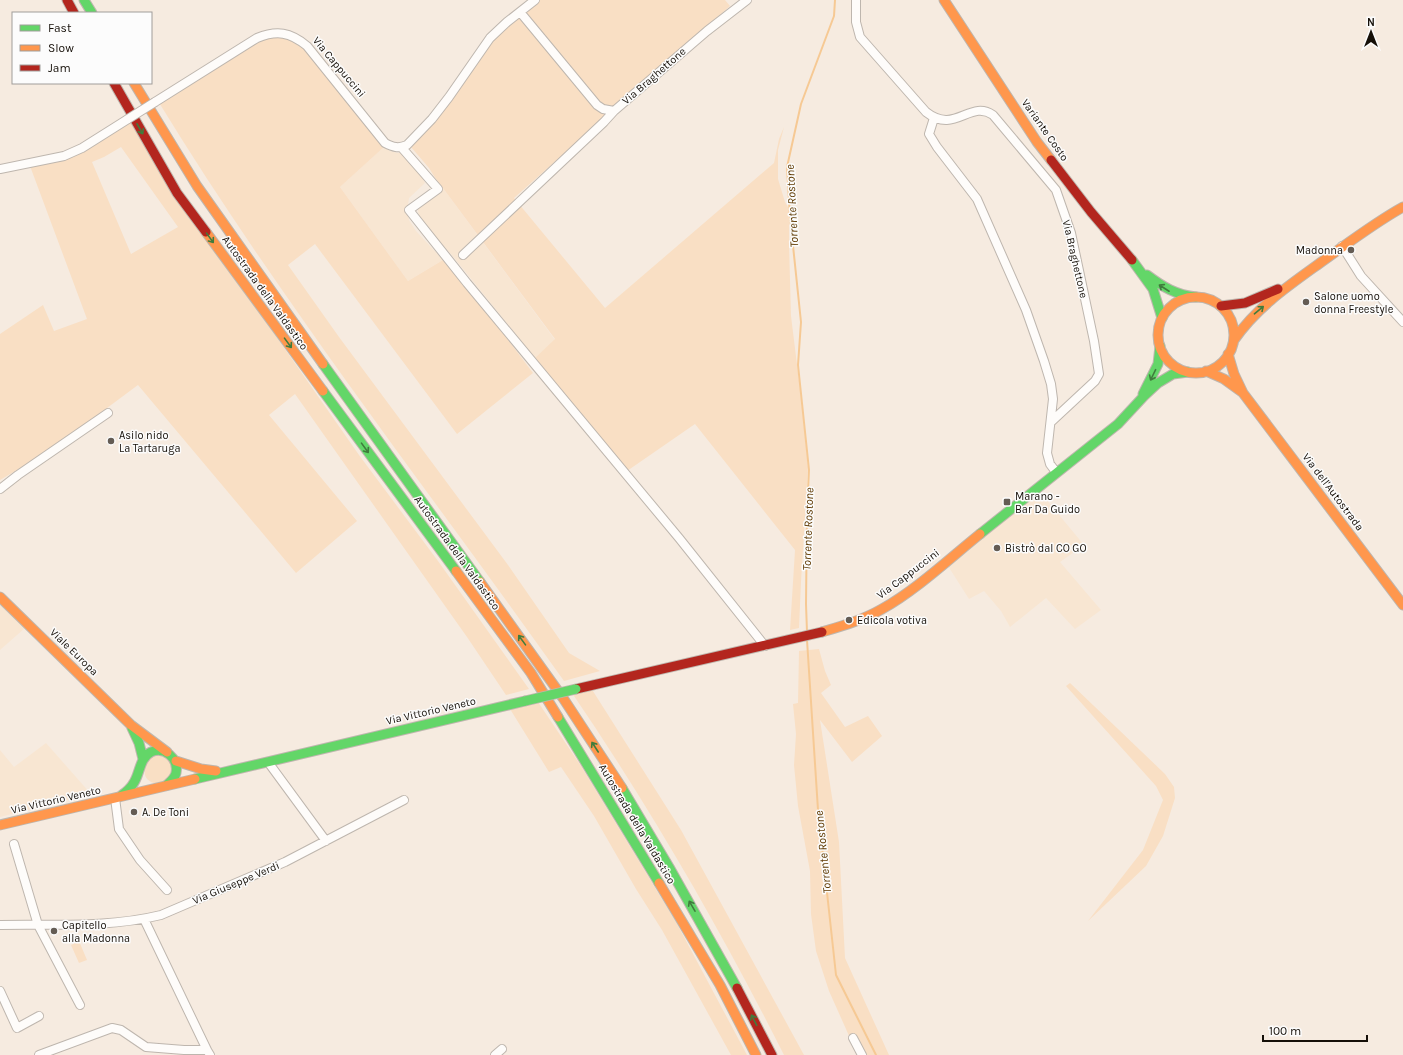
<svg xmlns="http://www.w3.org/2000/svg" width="1403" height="1055" font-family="Karla,sans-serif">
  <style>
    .built { fill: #f8e6d2 }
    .green { fill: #f9dfc4; fill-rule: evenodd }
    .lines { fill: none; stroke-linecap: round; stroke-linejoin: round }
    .stream { stroke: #f6c994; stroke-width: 2 }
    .street-casing { stroke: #beb6ae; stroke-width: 10 }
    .fast-casing { stroke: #beb6ae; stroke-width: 11 }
    .slow-casing { stroke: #beb6ae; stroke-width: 11 }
    .jam-casing { stroke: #beb6ae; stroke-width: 11 }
    .street { stroke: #fefcfa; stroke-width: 8 }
    .fast { stroke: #63d668; stroke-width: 9 }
    .slow { stroke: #ff974d; stroke-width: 9 }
    .jam { stroke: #b3261e; stroke-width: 9 }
    .street-bridge-casing { stroke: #beb6ae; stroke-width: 10; stroke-linecap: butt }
    .fast-bridge-casing { stroke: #beb6ae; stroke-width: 11; stroke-linecap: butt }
    .street-bridge { stroke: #fefcfa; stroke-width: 8 }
    .fast-bridge { stroke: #63d668; stroke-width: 9 }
    .oneway { stroke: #407c3d }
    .poi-dot { fill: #645c54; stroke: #fcfcfc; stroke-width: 1.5 }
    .labels { text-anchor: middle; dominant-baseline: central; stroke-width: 3; stroke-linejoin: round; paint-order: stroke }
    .street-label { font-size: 11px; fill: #150f08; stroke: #fcfcfc }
    .poi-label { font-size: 11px; fill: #150f08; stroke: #fcfcfc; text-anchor: start }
    .water-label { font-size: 12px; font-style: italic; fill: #5f3900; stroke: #fcfcfc }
  </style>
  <rect width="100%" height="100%" fill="#f6ebe0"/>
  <!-- built -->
  <path class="built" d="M384,147L390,151L398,153L402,152L421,174L424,181L425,183L409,198L407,211L409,220L416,231L443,260L408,281L340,187Z
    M434,176L555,340L535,358L451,254L424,225L419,216L417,205L432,191L436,183Z
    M1040,492L1084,545L1060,562L1101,610L1075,629L1046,598L1010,627L1001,611L984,591L969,599L948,566Z
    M0,603L25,628L0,650Z
    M46,743L91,794L0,817V750L14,767Z"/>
  <!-- green -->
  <path class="green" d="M538,0H725L730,6L514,198L605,308L774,163L779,139L784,127L778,150V179L785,202L789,209V244L791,316L800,389L808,467L801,582L799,628L790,630L795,550L695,424L627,471L591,431L535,358L555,339L434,176L429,168L411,147L430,126L490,42L506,27Z
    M285,36L304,47L384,147L340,187L408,281L443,260L506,337L533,373L457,434L315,244L288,265L339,337L508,565L569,653L600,671L564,681C427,488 281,302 158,101L265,37Z
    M130,119L271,329L359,455L438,561L529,689L506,695L467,637L295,394L269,415L357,521L296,573L138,385L49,451L0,480V334L43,305L54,331L87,319L30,166L49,162ZM121,147L178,227L131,254L92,162L104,157Z
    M819,649L825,671L831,685L821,693L845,727L868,716L882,736L852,762L820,720L839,842L845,958L889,1055H862L850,1038L829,991L816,951L811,914L810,871L798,806L794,765L796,734L793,704L798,703L799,651Z
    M1070,683L1165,774L1174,787L1175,798L1163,836L1146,866L1088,921L1143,850L1163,800L1156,786L1066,686Z
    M591,688L681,830L804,1055H784C721,930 651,809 572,693Z
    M538,702L581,766L676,922L747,1055H731L662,930L636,889L594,816L561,767L549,772L510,709Z
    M161,754L172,763L170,779L158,784C141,781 143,770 149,758Z
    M79,941L87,960L79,963L71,945Z"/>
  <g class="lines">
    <!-- stream -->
    <path class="stream" d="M807,632L806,604L807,512L809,470L798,365L801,322L790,217L787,167L801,104L834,16L835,0
      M807,640L818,810L836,975L876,1055"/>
    <!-- street casing -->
    <g class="street-casing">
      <path id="street" d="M856,0V22L860,37L926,112C955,135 970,99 993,115L1056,190L1071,233L1094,341L1099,374L1095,381L1052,421
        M520,12L597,105L603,109L614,111L707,31L747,0
        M155,102L257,38C277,30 290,32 307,46L385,143C393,147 398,149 407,145L432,119L449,97L490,38L507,22L535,0
        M934,118L929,134L937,147L977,199L1026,310L1044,361L1051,384L1053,399L1047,453L1050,464L1056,472
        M402,148L438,189L409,210L467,283L679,538L765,646
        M0,169L64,156L82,148L128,119
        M1342,246L1361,276L1403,322
        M463,255L604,122L614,111
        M0,489L18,475L108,413
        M268,762L326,841
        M115,798L119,829L140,860L167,890
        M14,844L38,925L80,1005
        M144,919L207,1050
        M0,925C54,924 108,928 161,915L285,862L404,800
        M0,991L17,1028L39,1016
        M853,1038L862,1055
        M39,1055L112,1028L121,1030L146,1047L184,1050H207L210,1055
        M495,1055L502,1049"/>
    </g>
    <!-- fast casing -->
    <g class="fast-casing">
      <path id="fast" d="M84,0L92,13
        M1132,260L1153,289L1162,318
        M1147,275C1163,287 1176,295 1196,297
        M323,364L480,582
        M323,391L456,571
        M1143,394L1158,364L1160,346
        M980,534L1118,424L1144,396L1158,383L1173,374L1188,372
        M558,717L659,883
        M132,728L139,743L143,759
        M195,779L525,701
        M622,788L669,867L737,988
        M122,795C126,792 130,789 133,784C140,775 139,758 151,752C164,746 179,758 176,773C175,778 171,781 167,785"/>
    </g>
    <!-- slow casing -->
    <g class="slow-casing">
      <path id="slow" d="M944,0L1037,142L1051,160
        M134,83L197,186L323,364
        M206,232L323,391
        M1158 335a38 38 0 1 1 76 0a38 38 0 1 1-76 0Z
        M1234,340C1257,307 1288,286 1320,263C1347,244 1374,223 1403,207
        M1228,354L1234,374L1243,393L1403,605
        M1206,371L1224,379L1242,392
        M456,571L531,673L558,717
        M480,582L563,698L622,788
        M0,597L131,725L167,752
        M822,632C842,626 863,620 882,609C916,590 949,559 980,534
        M176,761L201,769L216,771
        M0,825L195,779
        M659,883L720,985L756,1055"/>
    </g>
    <!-- jam casing -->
    <g class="jam-casing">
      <path id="jam" d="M67,0L74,13
        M114,83L177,193L206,232
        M1051,160L1091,212L1132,260
        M1221,306L1245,303L1278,289
        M576,689L822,632
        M737,988L772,1055"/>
    </g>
    <!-- street -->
    <use href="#street" class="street"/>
    <!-- fast -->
    <use href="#fast" class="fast"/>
    <!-- slow -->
    <use href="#slow" class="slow"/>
    <!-- jam -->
    <use href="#jam" class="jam"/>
    <!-- street-bridge casing -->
    <g class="street-bridge-casing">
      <path id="street-bridge" d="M128,119L155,102"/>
    </g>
    <!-- fast-bridge casing -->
    <g class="fast-bridge-casing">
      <path id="fast-bridge" d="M525,701L576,689"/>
    </g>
    <!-- street-bridge -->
    <use href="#street-bridge" class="street-bridge"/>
    <!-- fast-bridge -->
    <use href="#fast-bridge" class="fast-bridge"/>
  </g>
  <!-- one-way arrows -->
  <defs><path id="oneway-shaft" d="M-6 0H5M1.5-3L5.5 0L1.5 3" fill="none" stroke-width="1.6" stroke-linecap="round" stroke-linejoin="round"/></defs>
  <g class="oneway">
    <use href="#oneway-shaft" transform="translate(140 129) rotate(60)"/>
    <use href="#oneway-shaft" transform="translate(210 238) rotate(54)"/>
    <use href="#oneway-shaft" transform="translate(1164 288) rotate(-147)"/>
    <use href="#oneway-shaft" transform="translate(1259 310) rotate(-40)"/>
    <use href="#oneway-shaft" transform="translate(288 343) rotate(54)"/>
    <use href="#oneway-shaft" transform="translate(1153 375) rotate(116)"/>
    <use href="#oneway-shaft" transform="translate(365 448) rotate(54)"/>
    <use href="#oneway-shaft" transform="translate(522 640) rotate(-126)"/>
    <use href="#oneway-shaft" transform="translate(595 747) rotate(-123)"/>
    <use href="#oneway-shaft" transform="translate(692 906) rotate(-120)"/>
    <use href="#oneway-shaft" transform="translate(754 1020) rotate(-117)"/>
  </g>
  <!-- markers -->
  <g class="poi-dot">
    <circle cx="1351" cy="250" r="4"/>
    <circle cx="1306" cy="302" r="4"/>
    <circle cx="111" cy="441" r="4"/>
    <rect x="1003" y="498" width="8" height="8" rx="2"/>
    <circle cx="997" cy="548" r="4"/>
    <circle cx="849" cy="620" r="4"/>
    <circle cx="134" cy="812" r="4"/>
    <circle cx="54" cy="931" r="4"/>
  </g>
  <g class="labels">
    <!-- street labels -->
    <g class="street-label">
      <text transform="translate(339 67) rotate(50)">Via Cappuccini</text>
      <text transform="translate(654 76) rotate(-41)">Via Braghettone</text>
      <text transform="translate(1045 130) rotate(55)">Variante Costo</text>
      <text transform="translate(1075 259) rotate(77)">Via Braghettone</text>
      <text transform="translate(265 293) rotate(54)">Autostrada della Valdastico</text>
      <text transform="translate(1333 492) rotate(53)">Via dell'Autostrada</text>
      <text transform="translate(457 553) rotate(54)">Autostrada della Valdastico</text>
      <text transform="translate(908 574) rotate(-37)">Via Cappuccini</text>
      <text transform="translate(74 652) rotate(44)">Viale Europa</text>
      <text transform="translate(431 711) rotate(-13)">Via Vittorio Veneto</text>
      <text transform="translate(56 800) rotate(-13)">Via Vittorio Veneto</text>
      <text transform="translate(637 824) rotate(59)">Autostrada della Valdastico</text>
      <text transform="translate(236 883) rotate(-23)">Via Giuseppe Verdi</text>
    </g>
    <!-- poi labels -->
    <g class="poi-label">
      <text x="1343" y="250" text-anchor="end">Madonna</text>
      <text x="1314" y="296">Salone uomo<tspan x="1314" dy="13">donna Freestyle</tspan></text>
      <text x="119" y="435">Asilo nido<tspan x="119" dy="13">La Tartaruga</tspan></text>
      <text x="1015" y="496">Marano -<tspan x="1015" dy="13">Bar Da Guido</tspan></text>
      <text x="1005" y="548">Bistrò dal CO GO</text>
      <text x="857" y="620">Edicola votiva</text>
      <text x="142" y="812">A. De Toni</text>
      <text x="62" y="925">Capitello<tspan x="62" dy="13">alla Madonna</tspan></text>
    </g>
    <!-- water labels -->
    <g class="water-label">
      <text transform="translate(792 206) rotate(-93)">Torrente Rostone</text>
      <text transform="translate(808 529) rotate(-88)">Torrente Rostone</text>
      <text transform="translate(823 852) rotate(-96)">Torrente Rostone</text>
    </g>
  </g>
  <!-- legend -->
  <rect x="12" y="12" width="140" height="72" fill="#fcfcfc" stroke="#a09d9a"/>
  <rect x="20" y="25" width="20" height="6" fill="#63d668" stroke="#a09d9a"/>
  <text x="48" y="32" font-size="12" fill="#150f08">Fast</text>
  <rect x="20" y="45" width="20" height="6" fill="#ff974d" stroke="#a09d9a"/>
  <text x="48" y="52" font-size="12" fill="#150f08">Slow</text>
  <rect x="20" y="65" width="20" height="6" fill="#b3261e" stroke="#a09d9a"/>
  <text x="48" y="72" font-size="12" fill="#150f08">Jam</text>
  <!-- north arrow -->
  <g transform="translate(1371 32)" stroke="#fcfcfc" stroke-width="3" paint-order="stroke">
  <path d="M0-3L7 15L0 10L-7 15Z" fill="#150f08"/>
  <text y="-6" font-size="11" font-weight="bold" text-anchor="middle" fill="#150f08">N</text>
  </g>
  <!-- scale -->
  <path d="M1263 1035v6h104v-6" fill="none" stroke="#150f08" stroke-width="2"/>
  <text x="1269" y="1035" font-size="12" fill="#150f08" stroke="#fcfcfc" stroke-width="3" paint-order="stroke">100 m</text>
</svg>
